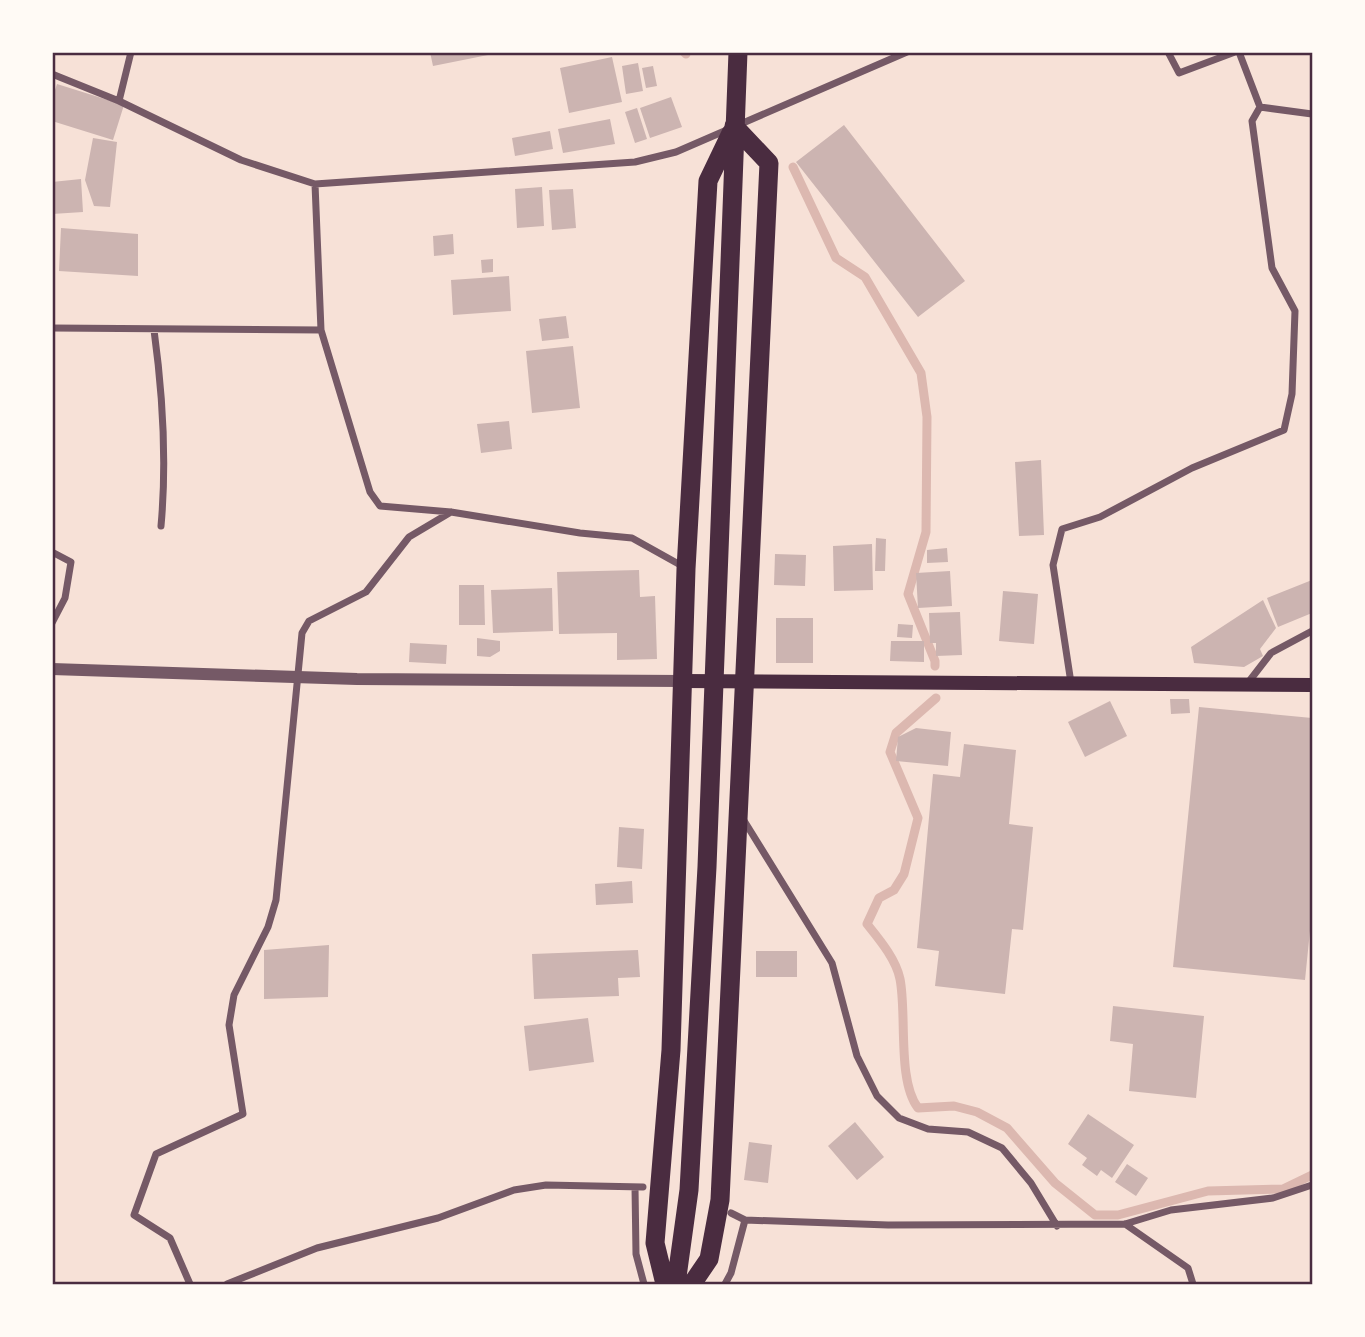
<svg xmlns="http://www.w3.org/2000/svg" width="1365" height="1337" font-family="Poppins,sans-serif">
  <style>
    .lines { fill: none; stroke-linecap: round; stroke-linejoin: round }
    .stream { stroke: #dcb8b0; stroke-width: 9 }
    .building { fill: #ccb4b1 }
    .minor { stroke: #755966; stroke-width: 7 }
    .tertiary { stroke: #755966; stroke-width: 12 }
    .secondary { stroke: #4a2c40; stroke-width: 14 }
    .trunk { stroke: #4a2c40; stroke-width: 19 }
    .neatline { fill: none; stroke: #4a2c40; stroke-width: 2.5 }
  </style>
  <rect width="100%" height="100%" fill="#f7e1d7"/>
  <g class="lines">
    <!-- stream -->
    <path class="stream" d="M684,52L686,54
      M793,167L836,258L865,277L921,373L927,417L926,532L908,594L935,661V666
      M936,698L896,733L890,752L918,818L904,874L894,890L879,898L867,924C879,939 896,959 900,979C907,1014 897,1081 918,1108L954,1106L977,1112L1007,1128L1055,1183L1095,1215H1118L1208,1191L1283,1189L1312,1175"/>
  </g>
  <!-- building -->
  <path class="building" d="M430,52H487L488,55L433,66Z
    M612,57L622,102L569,113L560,68Z
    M638,63L643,91L626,94L622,66Z
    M653,66L657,86L646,88L642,68Z
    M57,84L124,105L113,140L52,121V99Z
    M671,97L682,127L650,138L640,108Z
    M637,108L647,139L635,143L625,112Z
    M610,119L615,144L563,153L558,129Z
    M844,125L965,281L918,317L796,162Z
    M550,131L553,149L515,156L512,138Z
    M93,138L117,142L110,207L94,206L85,180Z
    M81,179L83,212L52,214V182Z
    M542,187L544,226L517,228L515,189Z
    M573,189L576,228L552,230L549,190Z
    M61,228L138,234V276L59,271Z
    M453,234L454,254L434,256L433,236Z
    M493,259V272L482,273L481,260Z
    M509,276L511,311L453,315L451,280Z
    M566,316L569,338L542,341L539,319Z
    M573,346L580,408L532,413L526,351Z
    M509,421L512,449L481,453L477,424Z
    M1041,460L1044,535L1019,536L1015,462Z
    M876,538L886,539L885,571H875Z
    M872,544L873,590L834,591L833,546Z
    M947,548L948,562L927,563V550Z
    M775,554L806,555L805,586L774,585Z
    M639,570L640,597L655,596L657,659L617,660V633L559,634L557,572Z
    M950,571L952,606L918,608L916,573Z
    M1312,580V613L1278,627L1267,598Z
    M459,585H484L485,625H459Z
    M552,588L553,631L493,633L491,590Z
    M1003,591L1038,594L1034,644L999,641Z
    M1263,600L1276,628L1260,649L1263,656L1244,667L1194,663L1191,647Z
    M960,612L962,655L936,656V643H930L929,613Z
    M776,618H813V663H776Z
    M898,624L913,625L912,638L897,637Z
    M477,638L500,641V651L490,657L477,656Z
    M891,641H924V662L890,661Z
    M410,643L447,645L446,664L409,662Z
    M1170,699H1189L1190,713L1171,714Z
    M1110,701L1127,736L1085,757L1068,722Z
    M1199,707L1312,718V911L1305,980L1173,967Z
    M916,728L951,732L948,766L896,761L898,737Z
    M964,744L1016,750L1009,824L1033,827L1023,930L1012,929L1005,994L935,986L939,951L917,948L933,774L960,777Z
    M619,827L644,829L642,869L617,867Z
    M632,881L633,903L596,905L595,884Z
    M329,945L328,997L264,999V950Z
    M638,950L640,977L618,978L619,996L534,999L532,954Z
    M756,951H797V977H756Z
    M1113,1006L1204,1016L1196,1098L1129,1091L1133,1044L1110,1041Z
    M588,1018L594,1062L529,1071L524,1026Z
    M1088,1114L1134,1145L1112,1178L1101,1170L1097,1176L1082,1165L1087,1158L1068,1144Z
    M855,1122L884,1157L857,1180L828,1146Z
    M749,1142L772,1145L768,1183L744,1180Z
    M1127,1164L1148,1178L1136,1196L1115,1182Z"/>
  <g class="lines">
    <!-- minor -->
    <path class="minor" d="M1168,52L1179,73L1235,52
      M52,74L119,101L241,160L315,184L635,162L676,152L907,52
      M119,101L131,52
      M1260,107L1312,114
      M315,184L321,330L370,492L380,506L451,512L580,533L632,538L684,567
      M52,328L321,330
      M154,330C163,396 167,460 161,526
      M52,552L71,562L65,598L52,623
      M1071,683L1053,565L1062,529L1100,517L1192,468L1284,430L1292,394L1295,311L1272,268L1252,121L1260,107L1239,52
      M1247,684L1271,653L1312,631
      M743,819L832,963L857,1056L877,1096L899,1118L928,1129L968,1132L1002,1148L1031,1183L1057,1226
      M635,1187L636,1254L644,1284
      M731,1213L745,1220L888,1225L1125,1224L1171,1210L1273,1198L1312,1185
      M1125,1224L1188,1268L1193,1284
      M190,1284L170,1238L134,1215L156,1154L243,1114L229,1025L234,995L268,927L276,900L302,633L309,621L366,592L409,537L451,512
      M227,1284L317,1248L438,1218L514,1190L546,1185L643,1187
      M725,1284L731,1273L745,1220"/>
    <!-- tertiary -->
    <path class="tertiary" d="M52,669L357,679L683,681"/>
    <!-- secondary -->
    <path class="secondary" d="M683,681L1312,685"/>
    <!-- trunk -->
    <path class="trunk" d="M665,1284L655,1243L671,1050L686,569L708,181L731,133
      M676,1284L689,1190L707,867L738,52
      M692,1284L709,1259L720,1200L769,163L734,126"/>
  </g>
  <!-- border -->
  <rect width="1365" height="1337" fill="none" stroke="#fffaf5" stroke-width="108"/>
  <rect x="54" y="54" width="1257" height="1229" class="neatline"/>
</svg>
